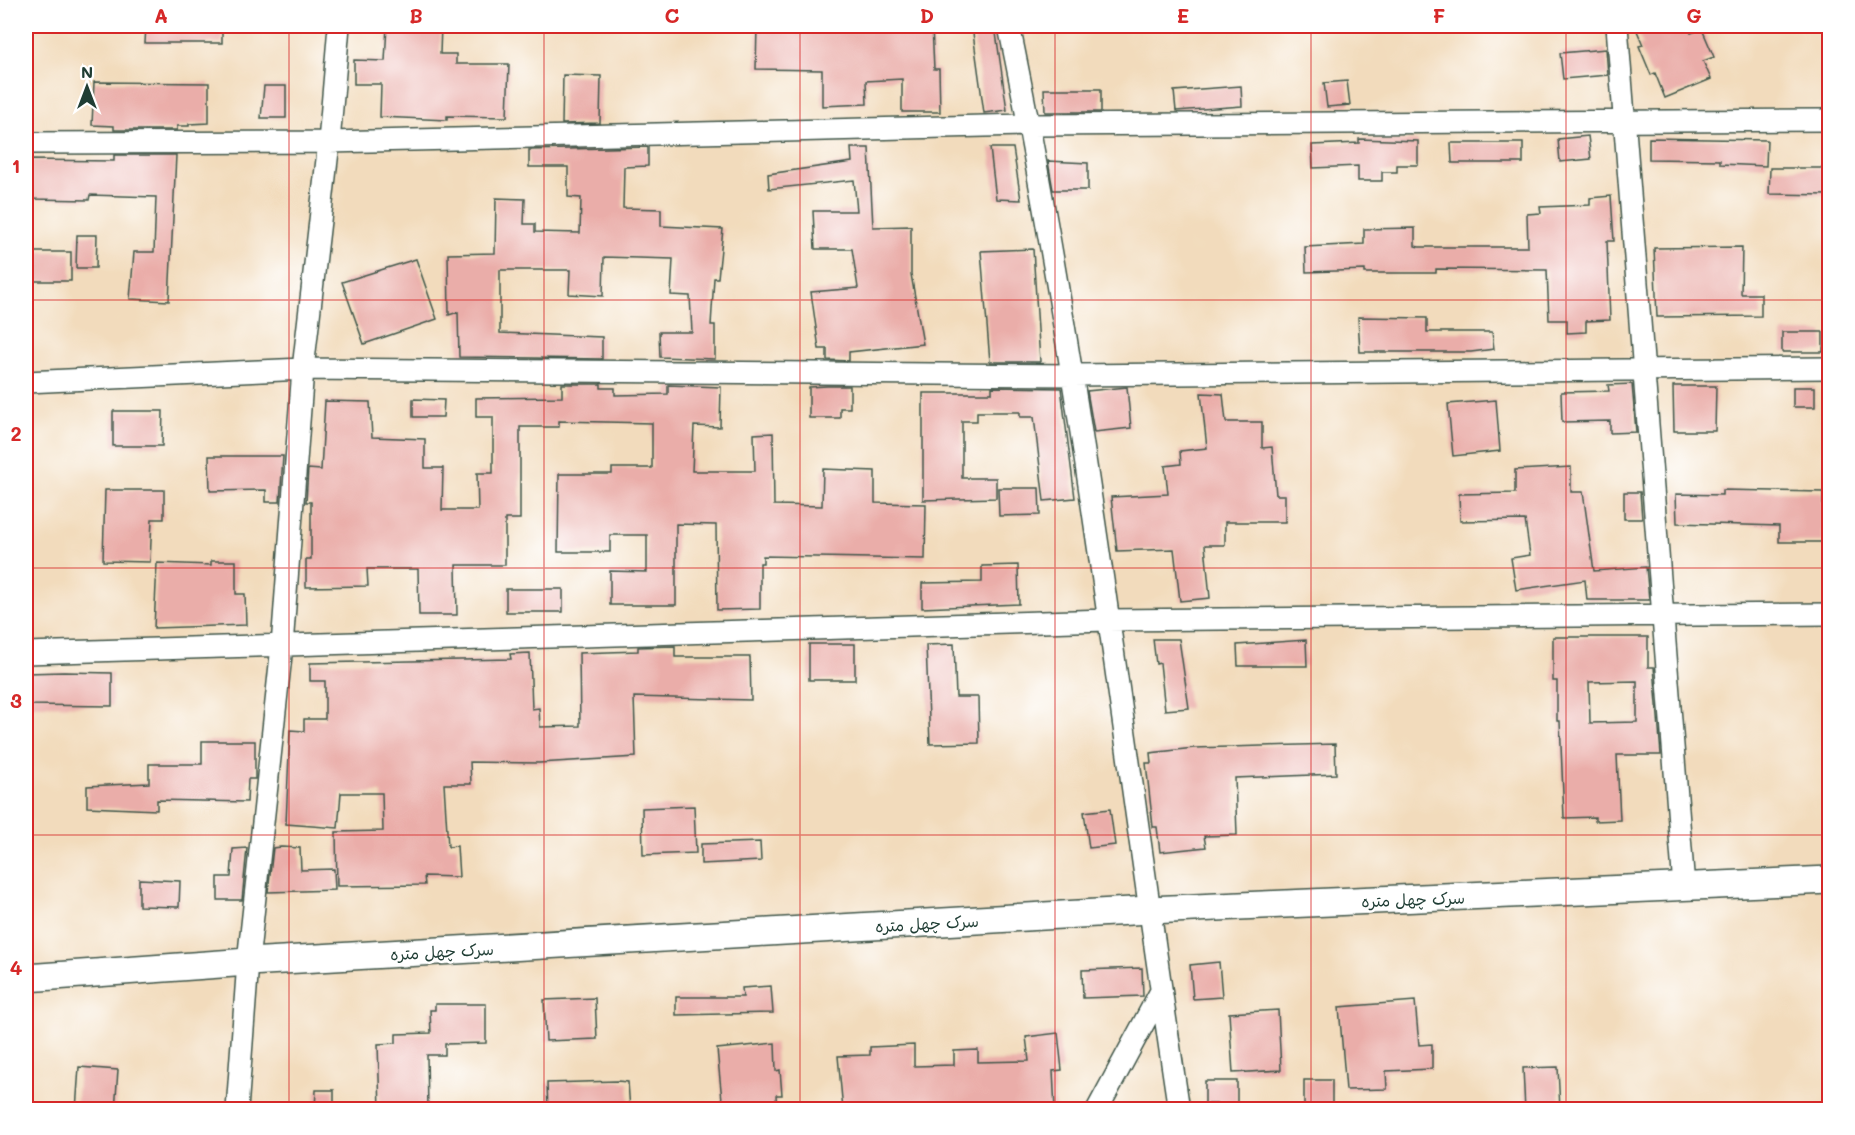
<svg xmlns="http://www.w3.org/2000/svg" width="1855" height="1135" font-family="Mali,'Playpen Sans Arabic',sans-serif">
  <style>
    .building { fill: #eaada9; fill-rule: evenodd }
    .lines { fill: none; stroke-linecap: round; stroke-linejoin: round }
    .minor-casing { stroke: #3f5548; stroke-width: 24 }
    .tertiary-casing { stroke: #3f5548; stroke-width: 30 }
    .minor { stroke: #fff; stroke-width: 21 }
    .tertiary { stroke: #fff; stroke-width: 27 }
    .grid { fill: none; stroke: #d62828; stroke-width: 1.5; stroke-opacity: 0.55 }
    .labels { text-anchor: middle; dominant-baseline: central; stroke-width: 5; stroke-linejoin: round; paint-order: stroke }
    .street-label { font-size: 16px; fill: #1f3d34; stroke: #fff }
    .neatline { fill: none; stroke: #d62828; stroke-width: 2 }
    .grid-label { font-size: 20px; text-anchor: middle; font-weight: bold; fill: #d62828 }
  </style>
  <rect width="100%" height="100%" fill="#fff"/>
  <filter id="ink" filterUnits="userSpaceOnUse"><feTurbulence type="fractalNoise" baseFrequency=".0167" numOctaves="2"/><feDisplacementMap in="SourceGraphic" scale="12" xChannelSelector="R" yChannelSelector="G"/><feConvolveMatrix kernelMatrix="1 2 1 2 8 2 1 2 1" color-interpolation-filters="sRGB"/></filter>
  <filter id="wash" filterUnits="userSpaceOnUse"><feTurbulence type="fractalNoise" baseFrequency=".008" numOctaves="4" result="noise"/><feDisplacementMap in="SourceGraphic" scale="24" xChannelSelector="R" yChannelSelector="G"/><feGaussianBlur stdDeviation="1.35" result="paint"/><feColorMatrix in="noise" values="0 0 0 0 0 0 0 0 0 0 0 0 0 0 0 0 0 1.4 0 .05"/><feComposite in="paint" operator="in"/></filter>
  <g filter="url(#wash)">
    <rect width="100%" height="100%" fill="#f2dbbc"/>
    <g id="blocks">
      <!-- building -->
      <path class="building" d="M146,26H222V43H145Z
        M387,26H441L440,54H456V64H509L507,117L447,116V120L380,117L381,84H354V60L385,61Z
        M757,26H932L934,69H939L940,112H902V79L866,81L867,104L822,106V70L756,69Z
        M972,26H995L1007,110L984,113Z
        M1635,26H1688L1691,33L1702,29L1714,57L1703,61L1711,79L1665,98L1655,73L1651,75L1639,46L1643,45Z
        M1606,49L1608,75L1563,79L1560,53Z
        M563,75L601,76L600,123L562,124Z
        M1347,81L1350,105L1327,107L1324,83Z
        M94,82L209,83V123L189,124V126H177V130H114V126L92,125Z
        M264,86H286V118H261Z
        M1241,86L1242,106L1176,111L1174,91Z
        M1044,89H1101V112H1045Z
        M1588,136L1591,159L1560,162L1558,139Z
        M1649,138L1767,140L1766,166L1720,164V160L1649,159Z
        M1359,139L1418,141V165H1397V172H1382V181H1358V166L1313,168L1312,145L1359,143Z
        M1451,143H1523V163H1452Z
        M648,147V166L624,167L623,208L661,209V226L723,229L718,278H714L711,325H715V359L660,357L659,332H692L690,296L671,295L673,259L604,257L603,296L569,294L570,270H500V333L602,337V359L459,357L458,312L449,315L448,254L495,253L496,198L525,199L524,224H535V232L580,233L581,198L568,197V167H529V150Z
        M851,148H869L873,227L911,226V274L923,344L849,352V361L827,360V349H819L811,292L858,288L852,249H815L813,211H857L854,180L769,189L768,174L852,162Z
        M990,148H1013L1021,200L996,199Z
        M114,155H176L169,301L130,299L134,252H154L156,197L90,195L89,200L31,199V183H26V160L114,161Z
        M1048,161L1088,163V190H1053Z
        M1770,168H1830V195L1769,194Z
        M1611,196L1614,241H1607L1610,320L1586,321V332L1567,333V320H1549L1547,270L1436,269V273H1365V270L1306,272L1305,247L1364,244V229L1415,228V246L1419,247H1528L1527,214L1541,213L1540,207L1590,205V198Z
        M77,235H97L96,268H76Z
        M1742,247L1741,294H1761V316L1657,317L1654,248Z
        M1033,249L1040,362H990L981,251Z
        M30,252H71V281H29Z
        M416,259L437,319L364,344L342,282Z
        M1358,317L1427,318V332H1492L1494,349L1471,352H1360Z
        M1782,332H1823V352H1782Z
        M562,384H601V388H615V395L668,394V385L721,387L720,427L694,426L692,471H755L754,434L773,433L774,505L822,506L823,469L875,471V503L926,504L925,559L763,556V563H760V609L717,610L716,525L676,524V605H610V571L647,572V535H610V552H558L559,474H612V468H652V423L559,421V427H520V519H505V565H456L457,615H419L418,569H367L368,586L306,587V559H311V502H306L308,469L321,470L325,401L370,402L372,437L425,439V468H443L442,510H478L477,473H493V417H476V398L562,397Z
        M1632,384L1636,432L1610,433V421L1562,422L1561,392L1609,391L1608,385Z
        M827,386H850V408H840V418H809V387Z
        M1673,386H1716L1715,431H1674Z
        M992,387L1061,388L1075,498L1044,501L1034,417H1020V412H977V421H962V478H996V498L923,500V393H992Z
        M1127,387L1131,428L1094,432L1087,391Z
        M1793,387H1815V407H1793Z
        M1201,393L1223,394L1226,422H1262V448L1272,447L1276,495H1285V522H1225V545H1205L1210,598L1180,601L1174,549L1117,551L1111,497L1168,494L1165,466L1181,464L1180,451L1207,448Z
        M413,399L444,400L443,417H413Z
        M1496,400L1500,451L1453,456L1448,404Z
        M113,411H163L162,446H113Z
        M209,456H283L280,502H266V490L210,491Z
        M1571,467V492H1583L1594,571L1646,567L1649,600H1587L1585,580L1516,590L1511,558L1530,555L1525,520L1460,521L1459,494L1515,493V470Z
        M998,488H1039L1040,515L999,516Z
        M105,490H164V519H152L150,562L103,561Z
        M1722,490L1823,492V542H1779V526L1677,523L1676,494L1722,495Z
        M1624,492H1640L1642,519H1624Z
        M211,561H236V594H245L246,625L154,628L157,563L211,565Z
        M1018,565L1019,604L922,608V583L982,582V566Z
        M506,589H563V612H506Z
        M1553,637H1648V667H1654L1661,755H1617L1620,820L1595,821V817L1564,818L1560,721H1557V681H1553ZM1637,681V722L1590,723L1589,682Z
        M1153,639H1179L1189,708L1165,710L1160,663L1156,664Z
        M1306,640L1307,666H1238L1237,645Z
        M809,644H855V680H809Z
        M954,644L956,697H978L979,743L930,744L926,645Z
        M675,646V657H750L751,700L634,697L636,757L539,763L470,762L471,784H444L448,847L457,846L459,877L424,876L425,885L337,886L336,832L383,831L382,793H341L338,828L286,824L290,730L304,731V719H325V681H310V663L511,659L510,654L530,653L532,709L539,708L540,727L580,726L579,653L638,651V647Z
        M64,672L112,673V706L26,705V673Z
        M202,741H255V779H248L247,802L157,800V810L87,807V786L149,783V764H202Z
        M1335,744L1336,774L1235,778L1237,835L1204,836L1206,847L1160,852L1157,827H1153L1146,763H1151L1150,753L1194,748Z
        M694,806L696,853L643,855L642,808Z
        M1110,809L1115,845L1089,848L1084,812Z
        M760,842L761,861L701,864V844Z
        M281,847L300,848L301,870L334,869L335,890L268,892L273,848Z
        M247,848L242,900H218V877H231L233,849Z
        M139,879L180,881L179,907L139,906Z
        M1219,962L1222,997L1193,999L1190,965Z
        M1142,968L1143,996L1083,998L1082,970Z
        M771,986L773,1013L676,1015V997H743L742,988Z
        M595,998L597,1039L546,1041L544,1000Z
        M1415,1001L1419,1045L1432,1044V1069L1386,1071L1387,1089L1346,1090L1339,1007Z
        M435,1004H486V1043L445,1044V1055H427L428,1109L380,1110L378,1044L396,1043V1034L431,1033L430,1010H435Z
        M1278,1010L1281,1070L1233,1073L1229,1013Z
        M1058,1033L1062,1070L1053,1071L1055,1110H843L838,1056L870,1055V1047L914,1045V1066L954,1065V1051L978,1050V1062L1029,1061L1026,1037Z
        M775,1043L776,1071L780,1070L782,1095H776L777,1110H723L717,1049Z
        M79,1067L118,1070L115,1110H76Z
        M1558,1067L1560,1110H1525L1523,1068Z
        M1304,1080H1332V1110H1304Z
        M617,1081L628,1082L630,1110H548L547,1083Z
        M1205,1081H1237V1104H1205Z
        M316,1090H334V1110H315Z"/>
    </g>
  </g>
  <g filter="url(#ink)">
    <use href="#blocks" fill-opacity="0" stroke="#3f5548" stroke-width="1.5"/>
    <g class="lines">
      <!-- minor casing -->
      <g class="minor-casing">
        <path id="minor" d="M1009,26C1083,384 1124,748 1179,1110
          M1617,26L1684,887
          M26,143L329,142L1030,125L1830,120
          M26,382L303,369L1073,375L1830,368
          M26,653L1107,620L1830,614
          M237,1110L248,962L282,646L303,369L329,142L339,26
          M1097,1110L1161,991"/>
      </g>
      <!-- tertiary casing -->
      <g class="tertiary-casing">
        <path id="tertiary" d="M26,978L248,962L1149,910L1830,880"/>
      </g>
      <!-- minor -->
      <use href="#minor" class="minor"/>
      <!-- tertiary -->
      <use href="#tertiary" class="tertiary"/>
    </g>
  </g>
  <!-- grid -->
  <path class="grid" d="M289,26V1110M544,26V1110M800,26V1110M1055,26V1110M1311,26V1110M1566,26V1110M26,300H1830M26,568H1830M26,835H1830"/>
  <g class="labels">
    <!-- street labels -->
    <g class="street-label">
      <text transform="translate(1413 899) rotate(-2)">سرک چهل متره</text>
      <text transform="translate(927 923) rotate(-3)">سرک چهل متره</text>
      <text transform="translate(442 951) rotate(-3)">سرک چهل متره</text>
    </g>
  </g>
  <!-- margin -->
  <rect width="1855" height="1135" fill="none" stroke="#fff" stroke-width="66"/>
  <!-- north arrow -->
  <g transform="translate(87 87)" stroke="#ffffff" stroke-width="4.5" paint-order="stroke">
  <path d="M0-4.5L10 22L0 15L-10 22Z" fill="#1f3d34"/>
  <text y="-9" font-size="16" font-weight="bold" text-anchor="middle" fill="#1f3d34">N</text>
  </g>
  <rect x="33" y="33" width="1789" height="1069" class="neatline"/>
  <g class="grid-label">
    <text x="161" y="23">A</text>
    <text x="416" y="23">B</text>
    <text x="672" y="23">C</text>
    <text x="927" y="23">D</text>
    <text x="1183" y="23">E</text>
    <text x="1439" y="23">F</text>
    <text x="1694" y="23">G</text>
    <text x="16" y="173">1</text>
    <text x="16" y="441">2</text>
    <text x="16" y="708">3</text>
    <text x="16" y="975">4</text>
  </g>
</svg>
